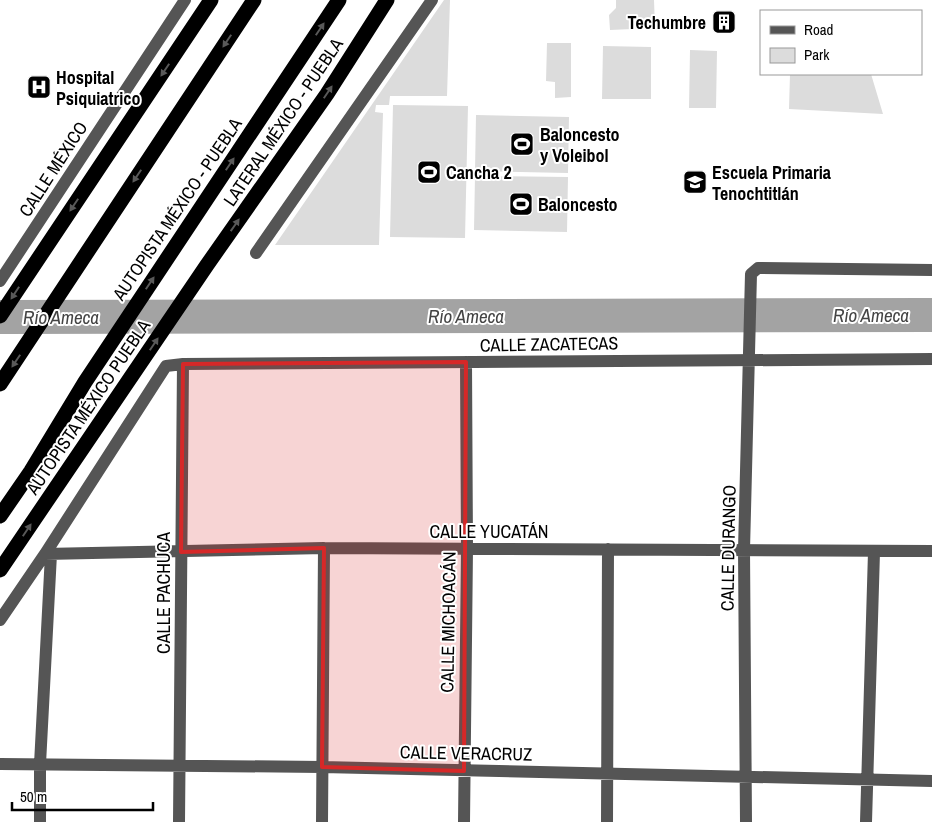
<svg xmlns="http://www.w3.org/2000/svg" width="932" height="822" font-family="'Archivo Narrow',sans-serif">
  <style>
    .green { fill: #dcdcdc }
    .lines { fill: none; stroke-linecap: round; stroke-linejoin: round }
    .river { stroke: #a3a3a3; stroke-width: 34 }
    .minor { stroke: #555; stroke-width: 12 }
    .highway { stroke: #000; stroke-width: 15 }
    .oneway { fill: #595959 }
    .marked { fill: #d62828; fill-opacity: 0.2; stroke: #d62828; stroke-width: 4; stroke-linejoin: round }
    .labels { text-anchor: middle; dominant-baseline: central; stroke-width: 4; stroke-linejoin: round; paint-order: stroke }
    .poi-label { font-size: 18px; font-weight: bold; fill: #000; stroke: #fff; text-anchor: start }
    .street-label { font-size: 18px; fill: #000; stroke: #fff }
    .water-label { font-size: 19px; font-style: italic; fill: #444; stroke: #fff }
  </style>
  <rect width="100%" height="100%" fill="#fff"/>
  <!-- green -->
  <path class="green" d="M444,0H450L447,96H390L389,105H376L375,112L383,113L379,245H275Z
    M616,0H654L655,28L610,30L609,15L616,8Z
    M547,43H571V97L555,98V82L546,81Z
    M603,46L651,47V99H602Z
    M690,50L717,51L716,108H689Z
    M790,74H871L883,114L789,109Z
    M393,105L468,106L465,238L390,237Z
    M476,115L569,117L568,173L475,171Z
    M475,176L568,177L567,232L474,230Z"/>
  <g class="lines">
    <!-- river -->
    <path class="river" d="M0,317L932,315"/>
    <!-- minor -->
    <path class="minor" d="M256,253L432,0
      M0,281L185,0
      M45,554L324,548L932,551
      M0,620L45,554L166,366L183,364L932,359
      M0,764L322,767L932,781
      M40,822V764L51,554
      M179,822L183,364
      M322,822L324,548
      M464,822L467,549L466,362
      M607,822L608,549
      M746,822L744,550L751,274L758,268L932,270
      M866,822L874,552"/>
    <!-- highway -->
    <path class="highway" d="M0,316L211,0
      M0,384L254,0
      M0,516L31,471L85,382L339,0
      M0,570L207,265L327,94L387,0"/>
  </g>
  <!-- one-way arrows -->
  <defs><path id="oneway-solid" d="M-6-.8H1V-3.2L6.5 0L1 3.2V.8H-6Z" transform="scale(1.25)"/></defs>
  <g class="oneway">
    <use href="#oneway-solid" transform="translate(320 29) rotate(-56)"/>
    <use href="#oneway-solid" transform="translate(227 41) rotate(124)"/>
    <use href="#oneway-solid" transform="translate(165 70) rotate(124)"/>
    <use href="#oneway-solid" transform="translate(328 92) rotate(-56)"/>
    <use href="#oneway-solid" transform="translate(230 164) rotate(-56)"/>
    <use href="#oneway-solid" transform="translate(137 176) rotate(124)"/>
    <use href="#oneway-solid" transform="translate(74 205) rotate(124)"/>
    <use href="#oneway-solid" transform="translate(235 225) rotate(-55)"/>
    <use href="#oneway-solid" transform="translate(150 283) rotate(-56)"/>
    <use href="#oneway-solid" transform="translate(15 293) rotate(123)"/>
    <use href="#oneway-solid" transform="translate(154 344) rotate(-56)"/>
    <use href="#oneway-solid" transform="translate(16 361) rotate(124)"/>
    <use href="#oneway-solid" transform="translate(27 530) rotate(-56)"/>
  </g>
  <!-- marked area -->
  <path class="marked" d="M466,362L464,771L322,767L324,548L181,552L183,364Z"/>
  <!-- icons -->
  <defs>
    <g id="building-square" transform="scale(1.25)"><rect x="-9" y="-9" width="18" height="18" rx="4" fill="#000" stroke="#fff"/><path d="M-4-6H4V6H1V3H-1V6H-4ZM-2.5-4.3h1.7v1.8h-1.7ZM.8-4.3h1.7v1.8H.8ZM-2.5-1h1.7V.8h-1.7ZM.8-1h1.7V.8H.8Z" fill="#fff"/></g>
    <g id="hospital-square" transform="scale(1.25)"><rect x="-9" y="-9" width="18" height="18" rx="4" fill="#000" stroke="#fff"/><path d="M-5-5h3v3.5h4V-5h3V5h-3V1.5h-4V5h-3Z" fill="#fff"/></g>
    <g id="stadium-square" transform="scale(1.25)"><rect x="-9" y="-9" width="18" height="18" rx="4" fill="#000" stroke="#fff"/><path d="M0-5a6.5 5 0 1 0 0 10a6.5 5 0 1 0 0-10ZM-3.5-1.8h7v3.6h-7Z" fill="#fff"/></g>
    <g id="school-square" transform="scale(1.25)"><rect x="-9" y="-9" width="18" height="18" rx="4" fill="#000" stroke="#fff"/><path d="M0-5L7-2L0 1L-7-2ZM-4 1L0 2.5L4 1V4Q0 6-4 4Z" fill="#fff"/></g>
  </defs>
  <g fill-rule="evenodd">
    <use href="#building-square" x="724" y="22"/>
    <use href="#hospital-square" x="39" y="87"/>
    <use href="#stadium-square" x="522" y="144"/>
    <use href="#stadium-square" x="429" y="172"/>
    <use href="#school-square" x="695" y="182"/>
    <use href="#stadium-square" x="521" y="204"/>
  </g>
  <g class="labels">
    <!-- poi labels -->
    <g class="poi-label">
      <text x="706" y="22" text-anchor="end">Techumbre</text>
      <text x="56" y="77">Hospital<tspan x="56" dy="21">Psiquiatrico</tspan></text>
      <text x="540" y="134">Baloncesto<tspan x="540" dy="21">y Voleibol</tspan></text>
      <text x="446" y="172">Cancha 2</text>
      <text x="712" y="172">Escuela Primaria<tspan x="712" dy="21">Tenochtitlán</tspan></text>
      <text x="538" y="204">Baloncesto</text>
    </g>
    <!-- street labels -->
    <g class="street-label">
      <text transform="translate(283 122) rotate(-56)">LATERAL MÉXICO - PUEBLA</text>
      <text transform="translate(53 169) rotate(-57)">CALLE MÉXICO</text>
      <text transform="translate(177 209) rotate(-56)">AUTOPISTA MÉXICO - PUEBLA</text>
      <text transform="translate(549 344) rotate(-1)">CALLE ZACATECAS</text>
      <text transform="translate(88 407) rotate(-56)">AUTOPISTA MÉXICO PUEBLA</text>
      <text x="489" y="531">CALLE YUCATÁN</text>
      <text transform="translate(728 548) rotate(-89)">CALLE DURANGO</text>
      <text transform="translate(163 593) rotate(-90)">CALLE PACHUCA</text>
      <text transform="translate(448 622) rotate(-89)">CALLE MICHOACÁN</text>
      <text transform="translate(466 753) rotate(1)">CALLE VERACRUZ</text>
    </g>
    <!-- water labels -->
    <g class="water-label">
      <text x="871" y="315">Río Ameca</text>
      <text x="466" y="316">Río Ameca</text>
      <text x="61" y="317">Río Ameca</text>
    </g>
  </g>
  <!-- legend -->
  <rect x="760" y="10" width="162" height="65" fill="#ffffff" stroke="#999999"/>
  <rect x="770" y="26" width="25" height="8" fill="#555555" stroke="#999999"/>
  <text x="804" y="35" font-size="15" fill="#000000">Road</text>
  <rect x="770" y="48" width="25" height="15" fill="#dcdcdc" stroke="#999999"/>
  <text x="804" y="60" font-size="15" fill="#000000">Park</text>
  <!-- scale -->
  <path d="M12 802v8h141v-8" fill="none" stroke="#000000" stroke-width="2.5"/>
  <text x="20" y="802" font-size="15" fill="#000000" stroke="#ffffff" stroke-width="4" paint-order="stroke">50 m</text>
</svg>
